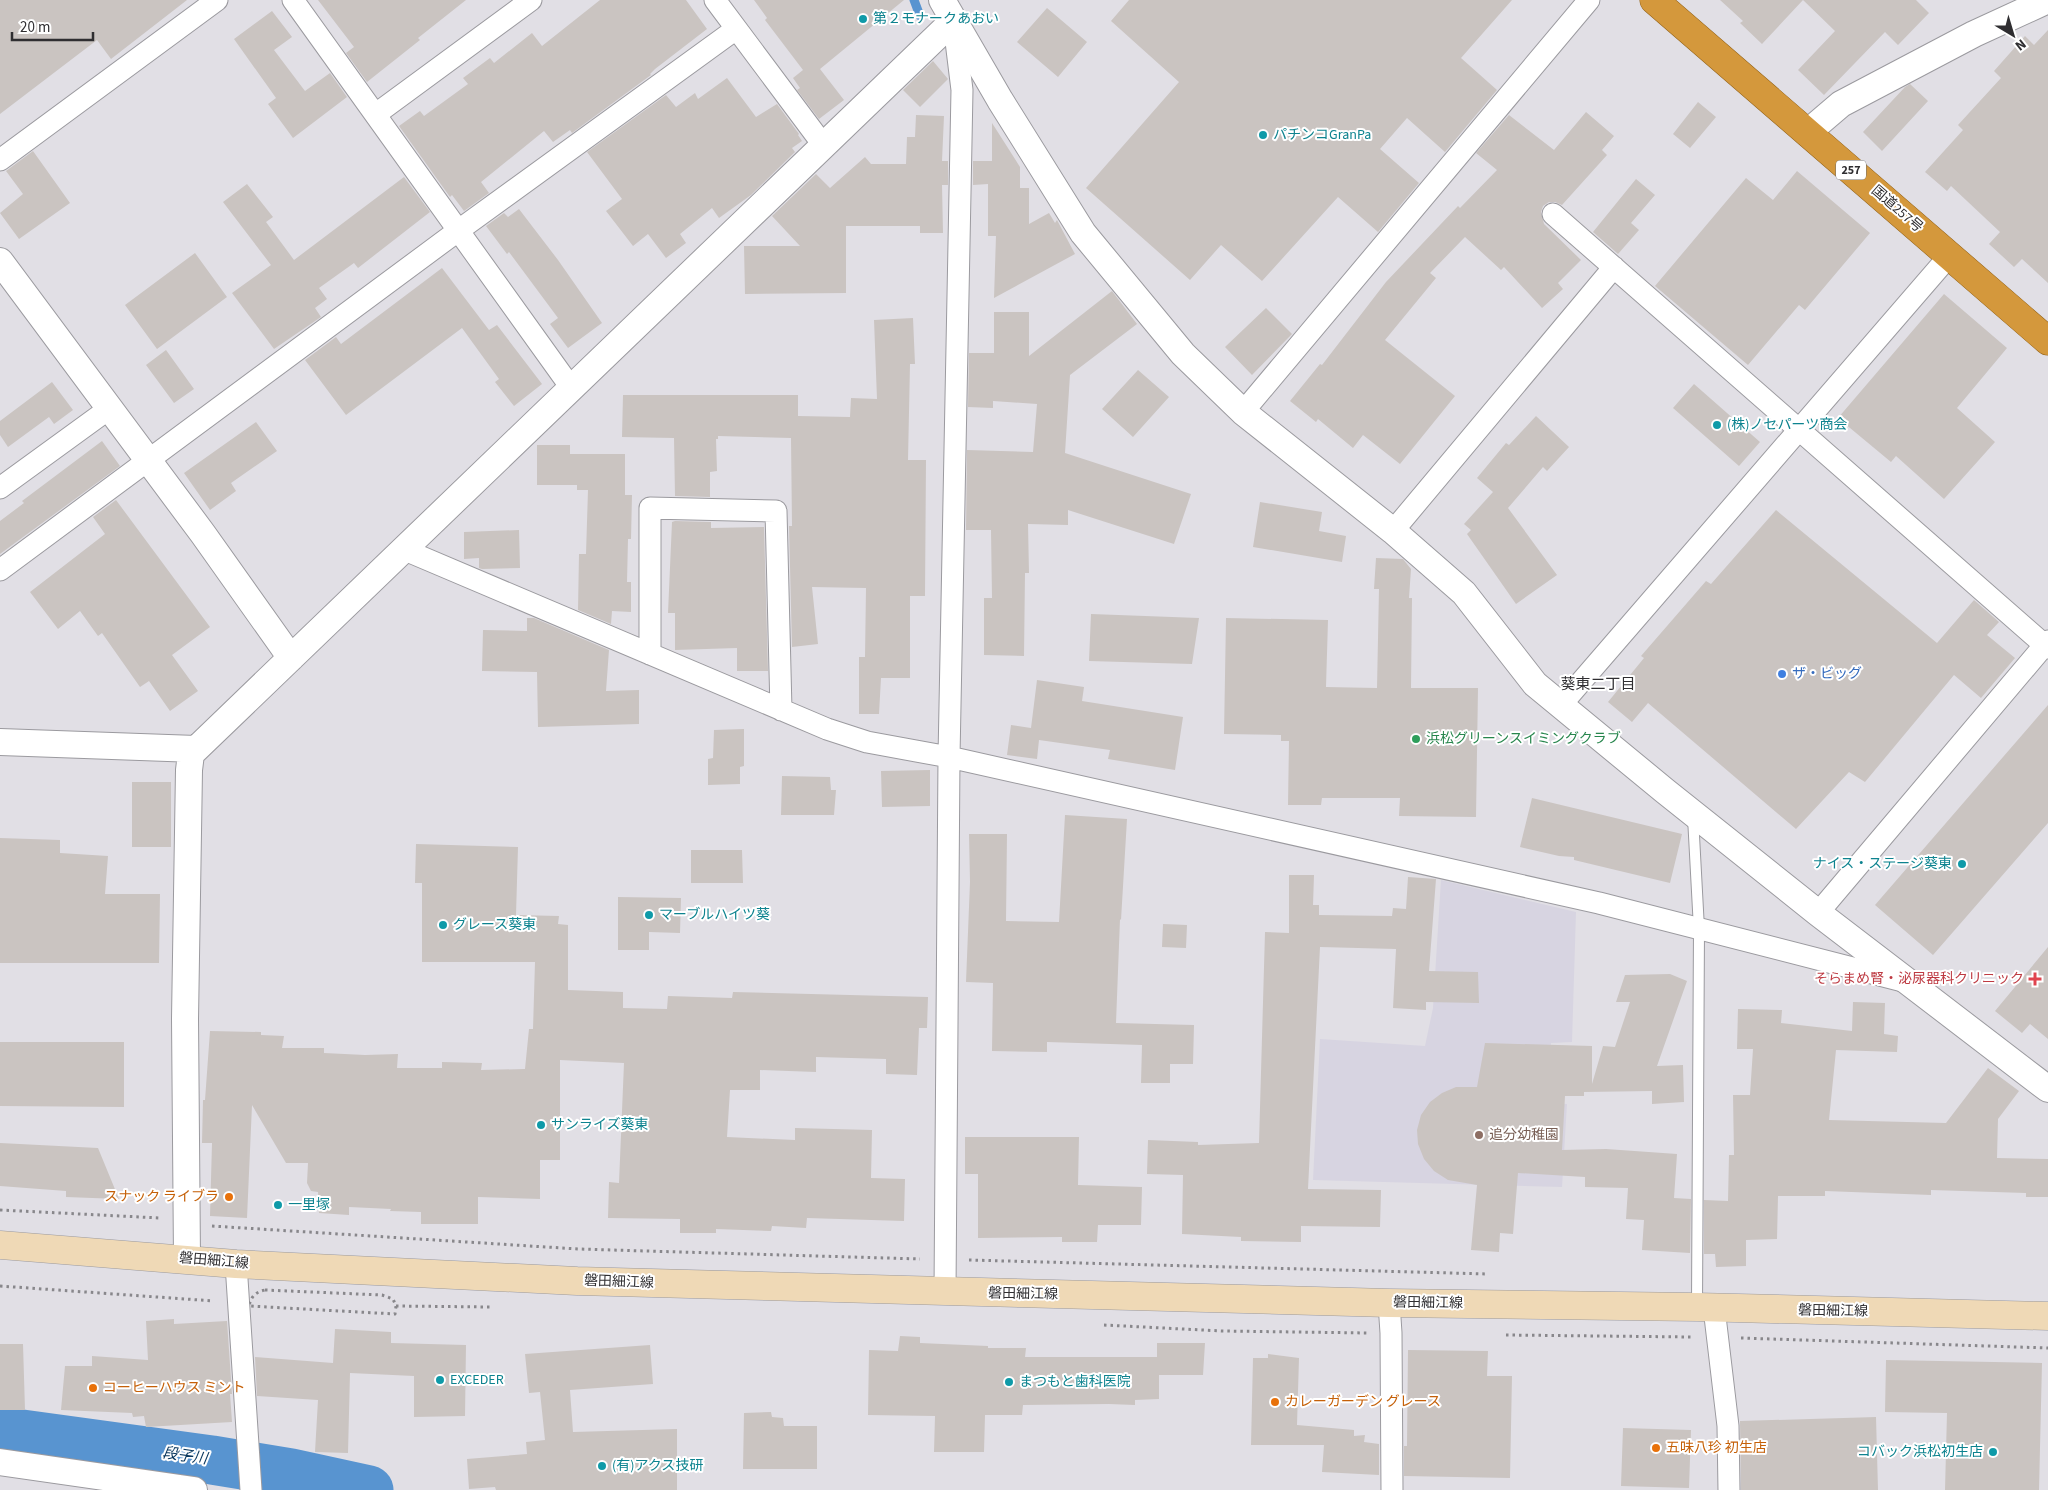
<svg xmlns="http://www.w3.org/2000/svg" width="2048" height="1490" font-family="'Source Sans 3','Noto Sans JP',sans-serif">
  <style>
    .built { fill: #d7d4e1 }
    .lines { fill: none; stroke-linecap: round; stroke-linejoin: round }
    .stream { stroke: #5894d0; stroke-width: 9 }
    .river { stroke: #5894d0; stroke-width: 49 }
    .building { fill: #cac4c1 }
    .service-casing { stroke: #9b9a9f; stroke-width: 12 }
    .minor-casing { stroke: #9b9a9f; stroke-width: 23 }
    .tertiary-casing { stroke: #9b9a9f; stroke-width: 28 }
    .secondary-casing { stroke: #9b9a9f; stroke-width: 29 }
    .trunk-casing { stroke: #936319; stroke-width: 29 }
    .path { stroke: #88878b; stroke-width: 3; stroke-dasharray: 2.5 4; stroke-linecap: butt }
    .service { stroke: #fff; stroke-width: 10 }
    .minor { stroke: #fff; stroke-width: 21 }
    .tertiary { stroke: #fff; stroke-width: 26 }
    .secondary { stroke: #efd9b6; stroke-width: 28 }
    .trunk { stroke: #d4983c; stroke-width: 28 }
    .culture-dot { fill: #0f9aa8; stroke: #fff; stroke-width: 2 }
    .shop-dot { fill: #3f7fe0; stroke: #fff; stroke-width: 2 }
    .leisure-dot { fill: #2e9e5b; stroke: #fff; stroke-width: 2 }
    .health-dot { fill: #e0444e; stroke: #fff; stroke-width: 2 }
    .education-dot { fill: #8d6e63; stroke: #fff; stroke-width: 2 }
    .food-dot { fill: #e8710a; stroke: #fff; stroke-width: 2 }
    .labels { text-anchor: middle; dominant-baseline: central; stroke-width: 4; stroke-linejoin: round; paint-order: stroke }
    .shield { fill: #fff; stroke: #6d6d6f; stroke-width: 1 }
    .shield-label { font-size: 12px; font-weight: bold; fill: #2f2e31 }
    .culture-label { font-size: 14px; fill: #0d838f; stroke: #fff; text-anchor: start }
    .street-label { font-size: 14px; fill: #2f2e31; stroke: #fff }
    .shop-label { font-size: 14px; fill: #366cbe; stroke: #fff; text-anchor: start }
    .leisure-label { font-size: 14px; fill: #27864d; stroke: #fff; text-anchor: start }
    .health-label { font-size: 14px; fill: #be3a42; stroke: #fff; text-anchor: end }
    .education-label { font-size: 14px; fill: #785e54; stroke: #fff; text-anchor: start }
    .food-label { font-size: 14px; fill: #c56008; stroke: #fff; text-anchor: start }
    .neighbourhood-label { font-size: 15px; fill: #2f2e31; stroke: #fff }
    .water-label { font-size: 15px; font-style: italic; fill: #08365d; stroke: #fff }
  </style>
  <rect width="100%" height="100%" fill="#e1dfe5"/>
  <!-- built -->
  <path class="built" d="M1441,880L1576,912L1572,1042L1551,1043L1548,1103L1567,1104L1562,1187L1313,1180L1320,1039L1425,1046L1433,1008Z"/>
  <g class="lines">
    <!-- stream -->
    <path class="stream" d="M914,0L920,16"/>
    <!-- river -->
    <path class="river" d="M0,1431L212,1460L291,1473L369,1490"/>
  </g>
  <!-- building -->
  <path class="building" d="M0,0H187L111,59L97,40L0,114Z
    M318,0H466L418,38L420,40L367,82L346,53L354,47Z
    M600,0H686L707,29L655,69L650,74L651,75L572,133L570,130L553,142L544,131L481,182L489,193L464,211L452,195L450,197L399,126L420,111L424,116L468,84L463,78L490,58L494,63L532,33L542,46Z
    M754,0H904L820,69L844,100L819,119L797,90L800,88L793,78L803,70L765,20L767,18Z
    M1129,0H1512L1461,58L1497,90L1445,152L1407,118L1380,149L1419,183L1378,232L1338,197L1262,281L1221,245L1190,280L1086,188L1179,82L1111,21Z
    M1720,0H1916L1929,13L1898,45L1885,32L1824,95L1798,70L1835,31L1803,0L1762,44L1740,23L1743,21Z
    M1047,8L1087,42L1058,77L1017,42Z
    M272,11L292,37L274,50L305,91L330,73L347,97L293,138L268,104L276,98L234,39Z
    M2048,30V283L2022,259L2014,267L1989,244L2000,232L1951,186L1947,191L1925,172L1963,130L1958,125L2001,78L1994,71L2025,36L2034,45Z
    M933,61L948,79L920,107L903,90Z
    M727,78L756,117L777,104L799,134L798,135L802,141L792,148L795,152L751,195L719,218L712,208L680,234L686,243L666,258L648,234L633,246L606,211L622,199L587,152L666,95L676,107L695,93L698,99Z
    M1910,84L1928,101L1882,151L1863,132L1905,87Z
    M1698,102L1716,117L1690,148L1673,134Z
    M1586,112L1614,136L1602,150L1607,155L1562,205L1555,202H1549L1543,206L1541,212L1544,224L1581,260L1558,283L1563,289L1542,308L1504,267L1501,270L1465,237L1430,273L1436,278L1385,340L1455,396L1400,464L1363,435L1353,448L1318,419L1316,422L1290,401L1320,364L1322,365L1386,282L1458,206L1460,208L1497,170L1476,153L1509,115L1554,150Z
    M916,115L944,116L942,161H948V185H942L943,233H920V226H846V293L745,294L744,246H800L772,216L816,174L830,188L865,157L871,164H906L907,137H915Z
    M992,123L1020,167V188H1029V224L1049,213L1055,223L1057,220L1075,254L994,298L996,236H988V184L973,185V161H992Z
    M33,151L70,203L19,239L0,213L23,194L6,171Z
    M1797,171L1870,233L1805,310L1799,305L1748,365L1655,286L1746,178L1773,200Z
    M404,177L430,212L358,268L354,263L319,288L327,299L315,308L321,317L274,349L232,293L271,265L223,202L247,184L273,217L266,222L294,260Z
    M1636,179L1655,195L1631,223L1639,230L1618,254L1593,232Z
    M519,209L558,260L602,323L568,348L550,324L558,318L509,252L507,254L486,226L504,213L508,217Z
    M195,253L227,297L157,349L125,305Z
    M442,268L489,330L497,325L542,384L514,406L495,382L499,379L462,328L346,415L305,360L336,337L341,344Z
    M1112,291L1137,324L1070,375L1065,453L1191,494L1174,544L1068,510V525L1028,524L1029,573H1025L1024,656L984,655V598H992L991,530H966L967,450L1033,452L1037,404L993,401V408L968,407L969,353H994V312H1029V356Z
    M1944,294L2007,348L1957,408L1995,442L1944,499L1896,456L1891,462L1838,418Z
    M1266,308L1292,334L1252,375L1225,347Z
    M913,318L915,364H910L908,460H926L925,596H910V678H881L879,714H859V657H865L866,588L812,587L818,644L792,647L789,526H792L791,438L718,436V439H716L717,471L710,472V497L675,496L674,438L622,437L623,395H798V416L850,417L851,398L877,399L874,320Z
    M166,350L194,389L174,403L146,365Z
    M1138,370L1169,397L1133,437L1102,409Z
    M52,382L73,410L54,424L49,417L8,447L0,435V421Z
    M1694,384L1760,442L1739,466L1673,408Z
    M1536,416L1569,447L1547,471L1543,467L1508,508L1557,575L1516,604L1467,534L1471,530L1464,524L1493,492L1477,478L1506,443L1509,445Z
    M256,422L277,451L231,483L236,491L210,510L184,473Z
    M102,441L120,466L0,554V521L24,503L22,501Z
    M537,445H570V454H625V495H632L631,539H628L627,582H631V612L612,611L611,624L578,610L579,554H586L588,490H577V485H537Z
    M116,500L210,627L172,655L198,691L170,711L149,681L140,687L102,633L98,636L80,611L58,629L30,592L105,534L93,517Z
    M1260,502L1322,512L1319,531L1346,536L1342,562L1253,547Z
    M1776,510L1937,643L1974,600L1999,622L1987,635L2015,658L1981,698L1954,675L1865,782L1849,772L1796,829L1648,703L1632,722L1608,702L1644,658L1641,656L1706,581L1711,584Z
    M675,521L711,522V528L764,527L768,671H737V648L675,650V613H668L672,522Z
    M519,530L520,568L482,569L479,568V558L464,559V532Z
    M1376,558L1403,559L1411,569L1409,598H1412L1411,688H1478L1476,817L1399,816L1400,798H1322L1321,805H1288L1289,741H1281V735L1224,734L1226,618L1328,620L1326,687L1377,688L1379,589H1374Z
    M1091,614L1199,618L1192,664L1089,661Z
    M527,618H534L609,650L606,691L639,690V724L538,727L537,672L482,671L483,630L527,631Z
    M1037,680L1084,687L1082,701L1183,717L1175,770L1108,759L1110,750L1039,740L1037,759L1007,755L1011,725L1031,728Z
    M2048,705V823L1933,955L1875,905Z
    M744,729V766L740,767V784L708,785V759L713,758L714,730Z
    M930,770V806L882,807L881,771Z
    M782,776L830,777L831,790H836L834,815H781Z
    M132,782H171V847H132Z
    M1532,798L1682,834L1670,883L1574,860V857L1559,856L1520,847Z
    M1065,815L1127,819L1121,920L1120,919L1116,1023L1194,1025L1193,1064H1170V1083H1141L1142,1045L1047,1042V1052L992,1051L993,983L966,982L970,882L969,834H1007L1006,921L1059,922Z
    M0,838L60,840V853L108,856L105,894H160L159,963H0Z
    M416,844L518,847L516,915L559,916L558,924L568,925V990L623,992V1008L667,1009L668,996L732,998L733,992L928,997L927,1028H919L917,1075L886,1074V1059L816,1057V1072L760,1070V1090H730L727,1137L795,1140V1128L872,1130L871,1178L905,1179L904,1221L807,1218L806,1228L772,1226L771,1231L716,1229V1233H680V1219L608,1218L609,1182L619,1183L624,1063L560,1060V1160H540V1199L478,1197V1224H421V1212L390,1211L391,1209L349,1207V1215L319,1213L318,1192L311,1191L307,1183L308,1163H286L252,1105L247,1218L210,1216L212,1143H202L203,1100H205L210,1031L261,1032V1035L284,1036L282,1048H324V1053L365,1055L398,1054L397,1068H442V1062L482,1063L481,1070L525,1069L529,1029H533L535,962H422V883H415Z
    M691,850H742L743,883H691Z
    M1289,875H1314L1313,905H1319V915L1392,916L1393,908L1406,909L1408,877L1436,879L1429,971L1478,972L1479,1003L1426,1002V1010L1393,1008L1396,949L1320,947L1308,1189L1381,1190L1380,1227L1301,1226V1242L1241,1241V1237L1182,1234L1183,1175L1147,1174L1148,1140L1198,1142V1145L1259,1143L1265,932L1289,933Z
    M618,897L681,898L680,933L649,932V950H618Z
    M1163,924L1187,925L1186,948L1162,947Z
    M2048,947V1039L2030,1024L2022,1033L1995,1011Z
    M1670,974L1687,981L1657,1066L1683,1065L1684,1102L1652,1104V1091L1584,1092V1096H1565L1562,1150L1606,1149L1677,1154L1674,1198L1691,1199L1690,1253L1642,1250L1644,1220L1626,1219L1628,1188L1585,1187V1177L1518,1173L1513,1234L1500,1233L1499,1252L1471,1250L1477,1185L1448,1180L1434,1171L1424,1159L1418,1144L1417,1130L1421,1115L1430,1102L1442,1093L1456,1087H1477L1485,1043L1592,1046V1084L1603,1046L1615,1047L1630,1002H1616L1625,975Z
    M1853,1002L1885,1003L1884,1034L1898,1036L1897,1052L1836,1050L1829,1120L1946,1123L1988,1068L2019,1091L1998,1119L1997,1158L2048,1159V1197H2026V1193L1931,1190V1195L1825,1191V1196H1778L1777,1239L1746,1240V1266L1716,1267L1715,1254H1704V1200L1728,1201L1729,1155H1734L1733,1095H1750L1753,1049H1737L1738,1009L1782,1010L1781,1023L1852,1031Z
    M0,1042H124V1107L0,1106Z
    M965,1137H1079L1078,1185L1142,1187L1141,1225H1098L1097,1242H1062V1237L978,1238V1174H965Z
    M0,1143L98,1148L119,1199L66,1197V1191L0,1186Z
    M174,1319V1324L227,1321L232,1394H230L232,1422L146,1427L144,1416L133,1417L132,1413L61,1410L65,1366H92V1356L148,1360L146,1321Z
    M335,1329L391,1332V1343L466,1345L465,1416L414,1417V1376L350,1373L348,1453L315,1452L318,1400L257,1396L255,1357L333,1363Z
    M900,1336L920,1337V1343L988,1346V1348H1026L1025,1357H1157V1343H1205L1203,1375H1159V1399L1135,1400V1405L1109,1404L1023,1405L1022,1415H985L984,1452H934L935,1416L868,1415L869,1350L898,1351Z
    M0,1344H23L25,1410H0Z
    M650,1345L653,1384L570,1390L573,1432L677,1429V1490H496L495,1487L469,1489L467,1459L527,1454L526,1442L545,1440L540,1392L529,1393L525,1354Z
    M1408,1350L1488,1351L1487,1376H1512L1510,1478L1404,1476V1446H1407Z
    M1268,1354L1299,1358L1297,1425L1354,1430V1436L1365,1435L1364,1442L1379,1444V1475L1322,1472L1324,1445H1251L1253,1358H1268Z
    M1886,1360L2042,1363L2039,1490H1945L1947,1413L1885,1412Z
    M771,1412L772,1417L783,1418L784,1426H817V1469H743L744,1413Z
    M1876,1417L1878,1490H1741L1740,1421Z
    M1623,1428L1691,1430L1689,1488L1621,1486Z"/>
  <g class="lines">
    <!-- service casing -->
    <g class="service-casing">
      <path id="service" d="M1693,817L1699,929L1697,1305"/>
    </g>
    <!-- minor casing -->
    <g class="minor-casing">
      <path id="minor" d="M293,0L572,389
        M715,0L824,146
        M376,114L531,0
        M0,160L217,0
        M1553,214L2048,648
        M1243,412L1589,0
        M0,488L110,408
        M1393,531L1614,267
        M405,550L827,729L867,742L949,757L1599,903L1903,981
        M0,570L459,230L736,29
        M650,654V508L776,511L781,710
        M1561,705L1950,255
        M1818,913L2048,641
        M236,1264L251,1490
        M945,1292L949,757L962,90L954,25
        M1389,1303L1391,1333L1392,1490
        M1714,1308L1728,1426L1729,1490"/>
    </g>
    <!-- tertiary casing -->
    <g class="tertiary-casing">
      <path id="tertiary" d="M942,0L1000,100L1083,233L1183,354L1243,412L1393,531L1464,593L1535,684L1665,791L1818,913L2048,1089
        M1807,133L1841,104L1974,34L2048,0
        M0,261L203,534L291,658
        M0,742L196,749
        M187,1259L185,1019L189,770L191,754L953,21
        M0,1462L194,1490"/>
    </g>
    <!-- secondary casing -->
    <g class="secondary-casing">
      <path id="secondary" d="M0,1245L236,1264L577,1281L1389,1303L1697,1307L2048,1316"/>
    </g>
    <!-- trunk casing -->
    <g class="trunk-casing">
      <path id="trunk" d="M1654,0L2048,341"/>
    </g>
    <!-- path -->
    <path class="path" d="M0,1210L160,1218
      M212,1226L578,1249L920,1259
      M969,1260L1488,1274
      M0,1286L214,1301
      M265,1290L382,1295L393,1299L396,1306L395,1314L249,1306C251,1296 256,1292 265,1290Z
      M396,1306L491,1307
      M1104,1325L1222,1331L1368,1333
      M1506,1335L1693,1337
      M1741,1338L2048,1348"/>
    <!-- service -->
    <use href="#service" class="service"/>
    <!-- minor -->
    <use href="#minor" class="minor"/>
    <!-- tertiary -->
    <use href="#tertiary" class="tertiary"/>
    <!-- secondary -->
    <use href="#secondary" class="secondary"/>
    <!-- trunk -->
    <use href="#trunk" class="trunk"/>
  </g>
  <!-- markers -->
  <g class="culture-dot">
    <circle cx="863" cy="19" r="5"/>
    <circle cx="1263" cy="135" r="5"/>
    <circle cx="1717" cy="425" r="5"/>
    <circle cx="1962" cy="864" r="5"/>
    <circle cx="649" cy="915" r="5"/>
    <circle cx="443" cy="925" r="5"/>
    <circle cx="541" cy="1125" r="5"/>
    <circle cx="278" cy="1205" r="5"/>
    <circle cx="440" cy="1380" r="5"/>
    <circle cx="1009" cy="1382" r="5"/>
    <circle cx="1993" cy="1452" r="5"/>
    <circle cx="602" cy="1466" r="5"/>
  </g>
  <circle class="shop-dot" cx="1782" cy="674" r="5"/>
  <circle class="leisure-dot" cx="1416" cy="739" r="5"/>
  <path class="health-dot" d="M2032.5 971.5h5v5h5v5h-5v5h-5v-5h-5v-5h5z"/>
  <circle class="education-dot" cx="1479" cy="1135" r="5"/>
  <g class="food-dot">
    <circle cx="229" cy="1197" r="5"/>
    <circle cx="93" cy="1388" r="5"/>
    <circle cx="1275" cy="1402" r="5"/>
    <circle cx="1656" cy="1448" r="5"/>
  </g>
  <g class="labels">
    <!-- shield labels -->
    <rect class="shield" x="1836" y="160.5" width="30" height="19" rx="4"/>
    <g class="shield-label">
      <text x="1851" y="170">257</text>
    </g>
    <!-- culture labels -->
    <g class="culture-label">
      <text x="873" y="19">第２モナークあおい</text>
      <text x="1273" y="135">パチンコGranPa</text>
      <text x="1727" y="425">(株)ノセパーツ商会</text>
      <text x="1952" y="864" text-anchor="end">ナイス・ステージ葵東</text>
      <text x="659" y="915">マーブルハイツ葵</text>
      <text x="453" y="925">グレース葵東</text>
      <text x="551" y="1125">サンライズ葵東</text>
      <text x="288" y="1205">一里塚</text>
      <text x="450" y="1380">EXCEDER</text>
      <text x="1019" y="1382">まつもと歯科医院</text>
      <text x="1983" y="1452" text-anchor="end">コバック浜松初生店</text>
      <text x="612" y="1466">(有)アクス技研</text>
    </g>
    <!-- street labels -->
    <g class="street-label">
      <text transform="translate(1897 209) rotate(41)">国道257号</text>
      <text transform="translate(214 1261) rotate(5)">磐田細江線</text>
      <text transform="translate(619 1282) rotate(2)">磐田細江線</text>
      <text transform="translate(1023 1294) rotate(1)">磐田細江線</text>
      <text transform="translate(1428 1303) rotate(1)">磐田細江線</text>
      <text transform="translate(1833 1311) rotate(1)">磐田細江線</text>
    </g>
    <!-- shop labels -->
    <g class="shop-label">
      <text x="1792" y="674">ザ・ビッグ</text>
    </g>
    <!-- leisure labels -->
    <g class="leisure-label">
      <text x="1426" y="739">浜松グリーンスイミングクラブ</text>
    </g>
    <!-- health labels -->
    <g class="health-label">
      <text x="2024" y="979">そらまめ腎・泌尿器科クリニック</text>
    </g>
    <!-- education labels -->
    <g class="education-label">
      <text x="1489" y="1135">追分幼稚園</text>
    </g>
    <!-- food labels -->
    <g class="food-label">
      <text x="219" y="1197" text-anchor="end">スナック ライブラ</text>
      <text x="103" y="1388">コーヒーハウス ミント</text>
      <text x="1285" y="1402">カレーガーデン グレース</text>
      <text x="1666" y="1448">五味八珍 初生店</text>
    </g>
    <!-- neighbourhood labels -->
    <g class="neighbourhood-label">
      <text x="1598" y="684">葵東二丁目</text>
    </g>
    <!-- water labels -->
    <g class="water-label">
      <text transform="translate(185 1456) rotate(8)">段子川</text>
    </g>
  </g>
  <!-- north arrow -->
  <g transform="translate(2013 35) rotate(142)" stroke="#ffffff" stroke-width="4" paint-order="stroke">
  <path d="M0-4L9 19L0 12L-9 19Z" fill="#2f2e31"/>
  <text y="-8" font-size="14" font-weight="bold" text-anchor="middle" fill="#2f2e31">N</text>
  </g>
  <!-- scale -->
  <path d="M12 32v8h81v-8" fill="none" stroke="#2f2e31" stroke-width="2.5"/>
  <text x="20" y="32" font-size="15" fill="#2f2e31" stroke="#ffffff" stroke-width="4" paint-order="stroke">20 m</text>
</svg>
